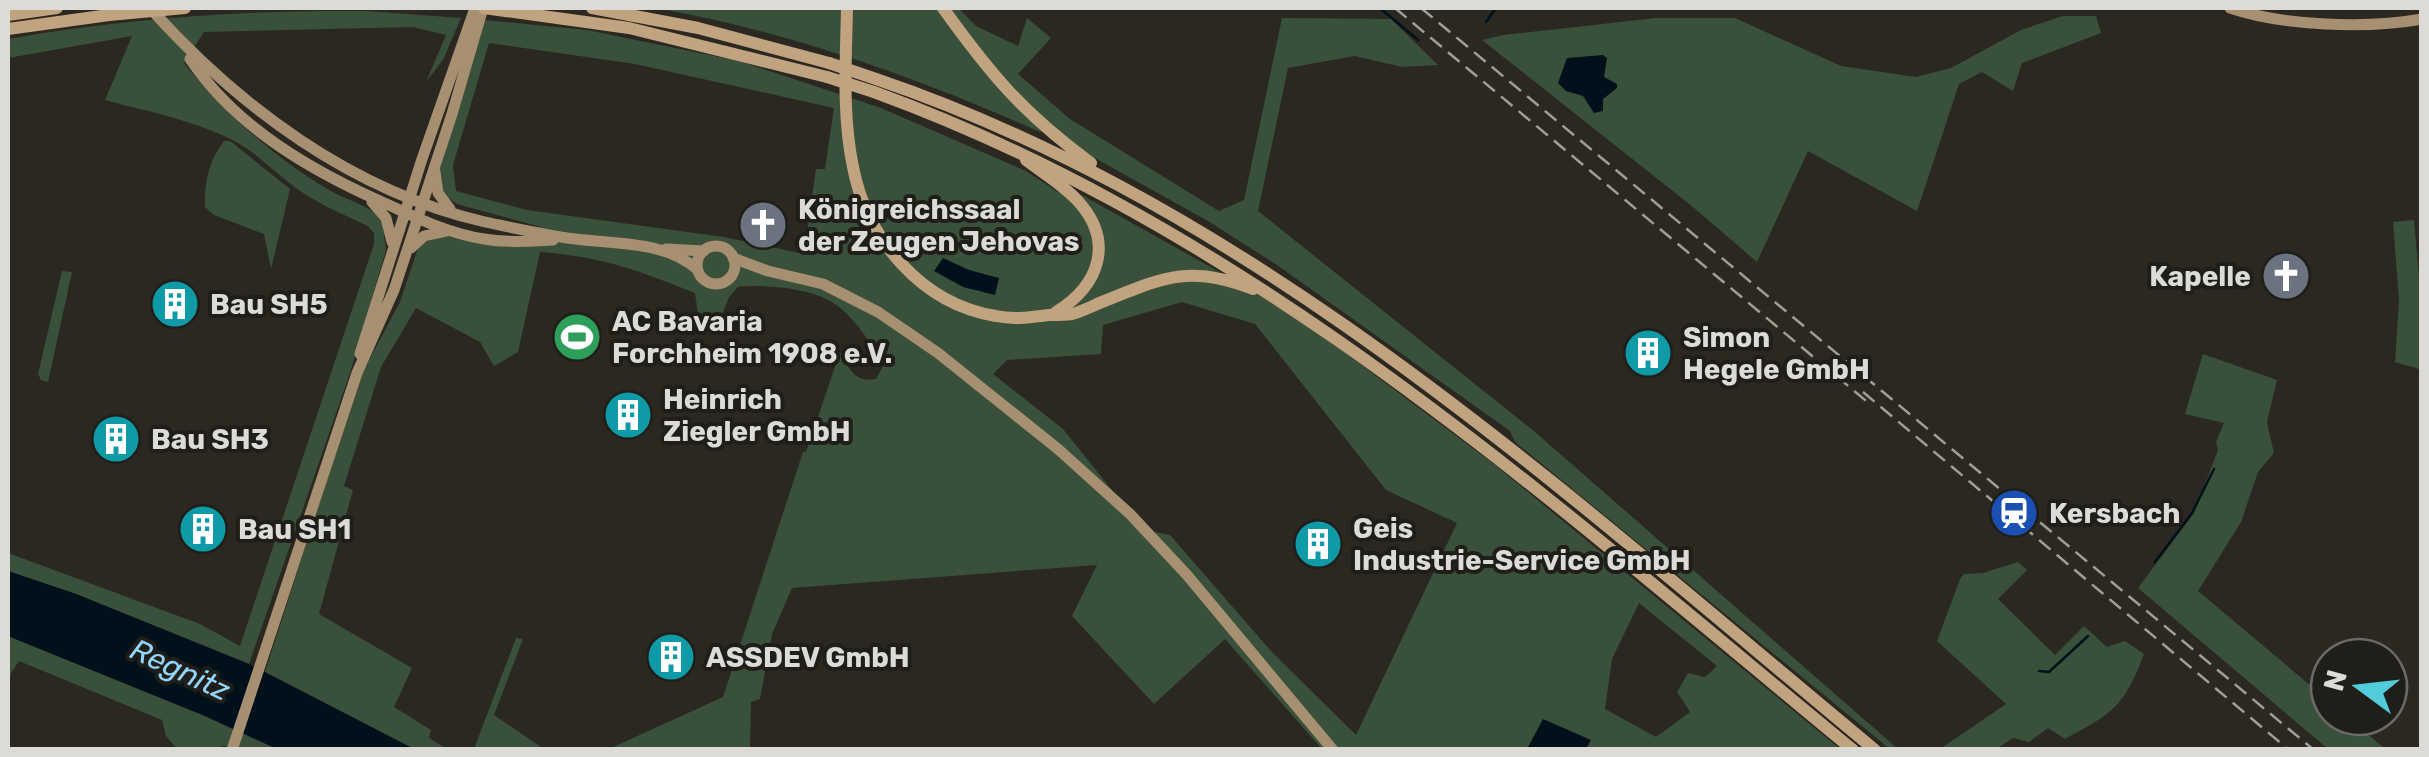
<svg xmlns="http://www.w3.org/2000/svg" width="2429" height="757" font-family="Rubik,sans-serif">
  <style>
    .green { fill: #39513a; fill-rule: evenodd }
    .water { fill: #00111c }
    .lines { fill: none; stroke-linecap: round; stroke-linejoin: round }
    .stream { stroke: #00111c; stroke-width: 2.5 }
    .major { stroke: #a78f72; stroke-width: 11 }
    .highway { stroke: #c1a380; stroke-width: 12 }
    .rail { stroke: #a09e99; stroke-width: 2.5; stroke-dasharray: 15 8; stroke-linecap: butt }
    .highway-bridge { stroke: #c1a380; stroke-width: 12 }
    .labels { text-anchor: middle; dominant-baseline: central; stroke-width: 8; stroke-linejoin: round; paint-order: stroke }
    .poi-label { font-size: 28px; font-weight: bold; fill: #dcdbd6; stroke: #201e18; text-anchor: start }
    .water-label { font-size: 30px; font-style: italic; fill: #91d4fd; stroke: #201e18 }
  </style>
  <rect width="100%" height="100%" fill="#2a2821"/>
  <!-- green -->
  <path class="green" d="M656,8H958L976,26L1018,46L1027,18L1051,38L1018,74L1070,119L1219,211L1244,200L1282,18L1391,19L1438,65L1402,67L1355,56L1288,68L1258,211L1535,432L1898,749H1890L1515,442L1510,431L1277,265L1208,221L1093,157L1049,126L1040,132C916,77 790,32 656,8Z
    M367,11L461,18L443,60L426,82L446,35L413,27L204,32L184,63C221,110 276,159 329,190C344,199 362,203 377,214L382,221L386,250L350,373L249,664L76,594L8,571V553L200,624L240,646L374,244V233L368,226C340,213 311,201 287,181C270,168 257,154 238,143C198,121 149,112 105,100L132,36L8,58V39C126,18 247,10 367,11Z
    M2063,16H2096L2101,33L2022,63L2013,91L1982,72L1959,84L1917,211L1808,151L1757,262L1693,207L1482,40L1503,35L1656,18H1735L1841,66L1916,77L1951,68L2021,30Z
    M484,20L587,30L739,61L881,108L1026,171L1058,192L1082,195L1266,298L1340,349L1495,465L1840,749H1322L1225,639L1154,704L1072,616L1097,565L792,588L772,634L760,699L751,702L750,749H609L723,697L803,452H806L840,352C849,369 855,383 876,379L884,364C871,345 858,322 839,307C817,288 766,284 738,287L729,297L721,317L698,314L695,293C637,270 603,257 540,252L518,352L494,366L480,342L416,308L381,367L344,486L353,490L319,614L412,668L394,707L431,730L429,738L447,749H414L265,672L360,377L400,302L418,248L422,243L442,235L467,241L540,244L541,227L457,204L444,195L439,171ZM489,43L635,64L834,108L825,169H816L804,254L724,237L527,210L456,191L453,165ZM1182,302L1255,324L1386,490L1457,523L1356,735L1271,651L1170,535L1144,530L1063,429L993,374L1007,360L1101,354L1103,325ZM1639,603L1717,666L1705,677L1688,673L1677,692L1690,712L1656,737L1605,709L1612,659Z
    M224,141H230L290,189L271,269L264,234L214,215L205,207C204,183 209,160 224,141Z
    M2414,220L2421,300L2419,369L2395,362L2399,300L2393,222Z
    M62,271L72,272L48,382L41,380L38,374Z
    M2203,354L2277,380L2267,422L2274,453L2258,472L2241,522L2198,591L2329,701V717H2348L2385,749H2328L2138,588L2194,513L2218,450L2216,442L2224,423L2185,414Z
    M2018,562L2027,570L1998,599L2055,655L2084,626L2107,647L2125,641L2144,654C2124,707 2113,713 2065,739L2048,728L2029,742L2013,738L1996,749H1940L2006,704L1937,641L1960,579L1964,574L1983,573Z
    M8,636L205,716L277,749L222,746L221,749H177L166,736L162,720L19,661L11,673L8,688Z
    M516,638L523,639L494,715L544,749H474Z"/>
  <!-- water -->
  <path class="water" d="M1603,55L1607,58L1604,77L1617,84V88L1603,99V111L1594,113L1583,96L1566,91L1558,83L1567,58Z
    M943,258L969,270L999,278L995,295L963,287L934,271Z
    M8,571L76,594L249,664L414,749H277L205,716L8,636Z
    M1543,719L1591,740L1586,749H1527Z"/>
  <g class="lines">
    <!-- stream -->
    <path class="stream" d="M1380,8L1418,40
      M1486,22L1496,8
      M2155,562L2192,513L2214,469
      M2039,671L2049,672L2088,636"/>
    <!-- major -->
    <path class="major" d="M150,8C239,107 353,192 485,222C514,228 545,235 575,239C616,244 666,241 698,270
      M2230,8C2283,26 2367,29 2422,19
      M190,59C237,129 315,173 391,206C421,220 451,234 484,239C507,243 530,241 553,240
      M435,172L438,193L450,209
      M372,202L386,218L392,242
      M697 265a19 19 0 1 1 38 0a19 19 0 1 1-38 0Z
      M411,248L424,236L447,231
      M666,249L704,251
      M733,258L768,271L823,284L878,312L938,353L1058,449L1130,514L1187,575L1333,750
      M360,354L422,159L475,8
      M232,750L357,373L394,290L452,114L483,8"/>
    <!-- highway -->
    <path class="highway" d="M484,8L629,28L827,77
      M592,8L698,28L829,63
      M847,8C846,60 842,115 853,167C867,239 921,304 996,316C1014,320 1032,317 1049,315C1057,315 1065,315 1072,314C1084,311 1096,304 1107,300C1166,276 1192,265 1253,289
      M943,8C991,75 1024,114 1091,163
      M8,15L57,8
      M8,29L109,15
      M876,79C1261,210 1567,495 1875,750
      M874,92C1254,231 1546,497 1853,750
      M1026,160C1043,173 1062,184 1077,200C1115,241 1100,285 1056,312"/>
    <!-- rail -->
    <path class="rail" d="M1395,8L1871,405
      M1421,8L2314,750
      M1863,392L2289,750"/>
    <!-- highway-bridge -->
    <path class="highway-bridge" d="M109,15L185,8
      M829,63L876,79
      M827,77L874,92"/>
  </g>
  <!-- icons -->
  <defs>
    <g id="church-disc" transform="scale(2.5)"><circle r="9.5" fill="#6b7280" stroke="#201e18"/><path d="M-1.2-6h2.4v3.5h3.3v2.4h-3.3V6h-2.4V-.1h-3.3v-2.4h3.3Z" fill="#fff"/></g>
    <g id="building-disc" transform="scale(2.5)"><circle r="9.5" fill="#0f9aa8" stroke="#201e18"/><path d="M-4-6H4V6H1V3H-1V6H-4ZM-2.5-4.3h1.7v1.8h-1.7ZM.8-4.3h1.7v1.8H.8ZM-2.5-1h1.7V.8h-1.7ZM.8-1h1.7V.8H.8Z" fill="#fff"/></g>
    <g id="stadium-disc" transform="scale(2.5)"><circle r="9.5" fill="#2e9e5b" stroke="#201e18"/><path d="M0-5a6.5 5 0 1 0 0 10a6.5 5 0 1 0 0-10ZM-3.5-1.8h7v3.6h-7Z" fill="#fff"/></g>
    <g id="station-disc" transform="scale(2.5)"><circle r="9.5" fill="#1a4fb4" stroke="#201e18"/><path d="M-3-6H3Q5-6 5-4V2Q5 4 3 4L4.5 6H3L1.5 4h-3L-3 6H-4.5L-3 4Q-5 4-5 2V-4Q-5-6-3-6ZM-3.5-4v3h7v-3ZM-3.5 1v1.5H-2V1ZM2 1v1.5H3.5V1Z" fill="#fff"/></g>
  </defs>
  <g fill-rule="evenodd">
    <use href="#church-disc" x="763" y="225"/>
    <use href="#church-disc" x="2286" y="276"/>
    <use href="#building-disc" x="175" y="304"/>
    <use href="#stadium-disc" x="577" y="337"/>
    <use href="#building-disc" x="1648" y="353"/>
    <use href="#building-disc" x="628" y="415"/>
    <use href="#building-disc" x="116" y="439"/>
    <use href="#station-disc" x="2014" y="513"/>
    <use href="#building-disc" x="203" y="529"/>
    <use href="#building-disc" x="1318" y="544"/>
    <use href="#building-disc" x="671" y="657"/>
  </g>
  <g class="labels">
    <!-- poi labels -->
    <g class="poi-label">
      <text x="798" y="209">Königreichssaal<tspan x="798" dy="32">der Zeugen Jehovas</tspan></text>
      <text x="2251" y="276" text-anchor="end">Kapelle</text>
      <text x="210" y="304">Bau SH5</text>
      <text x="612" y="321">AC Bavaria<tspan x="612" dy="32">Forchheim 1908 e.V.</tspan></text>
      <text x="1683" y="337">Simon<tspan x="1683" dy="32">Hegele GmbH</tspan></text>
      <text x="663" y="399">Heinrich<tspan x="663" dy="32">Ziegler GmbH</tspan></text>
      <text x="151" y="439">Bau SH3</text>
      <text x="2049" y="513">Kersbach</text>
      <text x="1353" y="528">Geis<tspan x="1353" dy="32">Industrie-Service GmbH</tspan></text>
      <text x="238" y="529">Bau SH1</text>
      <text x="706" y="657">ASSDEV GmbH</text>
    </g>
    <!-- water labels -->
    <g class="water-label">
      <text transform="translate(180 670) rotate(25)">Regnitz</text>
    </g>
  </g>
  <!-- border -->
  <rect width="2429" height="757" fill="none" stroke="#dcdbd6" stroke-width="20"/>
  <!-- north arrow -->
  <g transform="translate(2359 687) rotate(285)"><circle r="48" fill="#201e18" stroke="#6b6a64" stroke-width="2.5"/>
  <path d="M0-8L18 38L0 25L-18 38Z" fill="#52cbda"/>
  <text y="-15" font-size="28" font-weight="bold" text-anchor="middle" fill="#dcdbd6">N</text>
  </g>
</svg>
